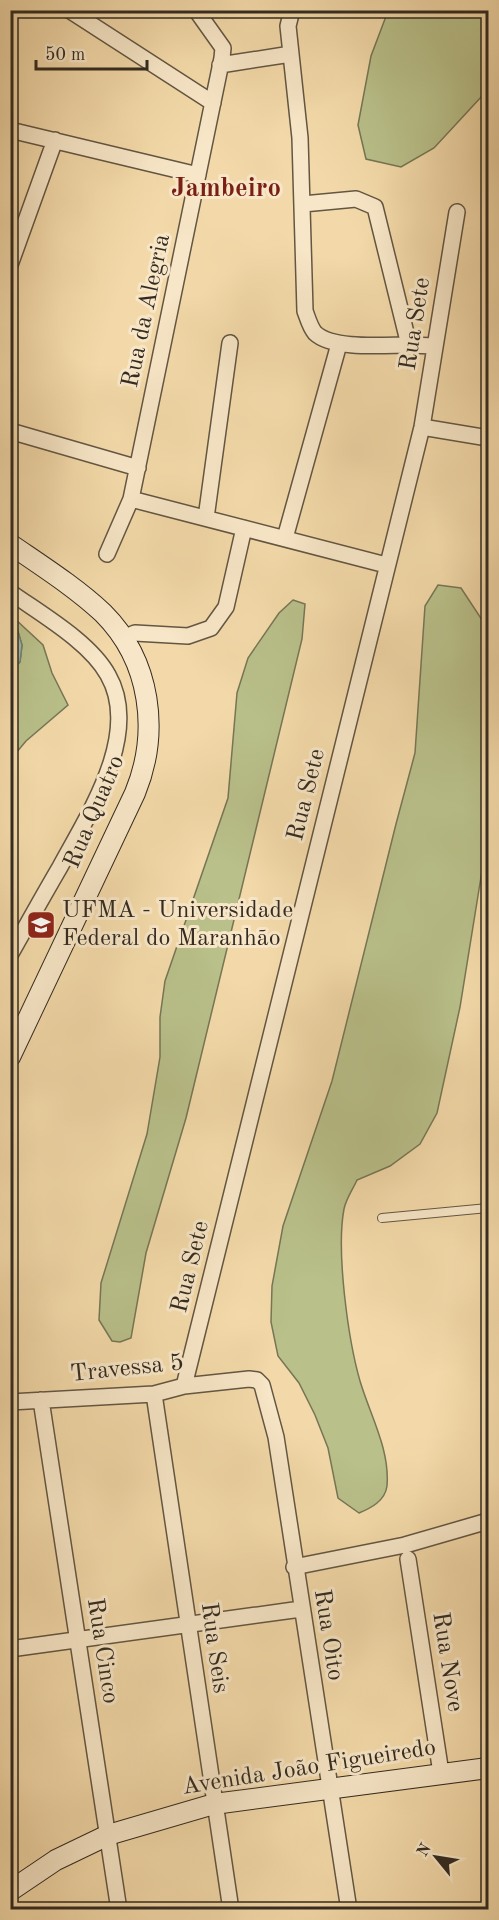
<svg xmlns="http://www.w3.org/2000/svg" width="499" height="1920" font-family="'Old Standard TT',serif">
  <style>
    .green { fill: #b9c08a; stroke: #767656; stroke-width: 1.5 }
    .water { fill: #9bbaac; stroke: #718174; stroke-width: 1.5 }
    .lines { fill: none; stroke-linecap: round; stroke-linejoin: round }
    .service-casing { stroke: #635643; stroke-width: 10 }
    .minor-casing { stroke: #635643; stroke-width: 18 }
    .secondary-casing { stroke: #332b21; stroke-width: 22 }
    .service { stroke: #f7e6c7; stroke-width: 8 }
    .minor { stroke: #f7e6c7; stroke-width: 15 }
    .secondary { stroke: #f7e6c7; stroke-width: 20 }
    .labels { text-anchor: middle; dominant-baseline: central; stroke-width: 6; stroke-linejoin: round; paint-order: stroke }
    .street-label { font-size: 24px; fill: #332b21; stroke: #f7e6c7 }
    .poi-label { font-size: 24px; fill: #332b21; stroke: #f7e6c7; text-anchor: start }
    .quarter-label { font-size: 27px; font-weight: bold; fill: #7a1f14; stroke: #f7e6c7 }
  </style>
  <rect width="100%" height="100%" fill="#f3d9a9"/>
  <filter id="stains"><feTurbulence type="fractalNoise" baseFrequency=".00333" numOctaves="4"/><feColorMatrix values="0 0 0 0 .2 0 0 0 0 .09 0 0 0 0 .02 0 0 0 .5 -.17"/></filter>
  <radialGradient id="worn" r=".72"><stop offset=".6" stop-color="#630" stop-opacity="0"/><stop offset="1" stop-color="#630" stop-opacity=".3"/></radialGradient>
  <!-- green -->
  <path class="green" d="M388,11H488V94L483,95L434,148L401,167L366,159L358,125L371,56Z
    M438,585L461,588L488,629V725L486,846L460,1007L437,1113L420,1144L390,1166L357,1180C353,1189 346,1199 344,1209C336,1251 348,1339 360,1381C370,1415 390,1449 387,1486C385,1501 371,1508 359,1513L338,1498L328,1448L315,1415L299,1383L278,1356L271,1322L272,1286L283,1226L332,1081L396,824L415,753L425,606Z
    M293,600L305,604L302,639L186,1118L146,1253L131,1338L120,1342L112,1341L99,1320L101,1283L147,1134L160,1057V1017L165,981L228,798L237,693L248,658L279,613Z
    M14,618L43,645L52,673L68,705L26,741L11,759V671L20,662L22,645Z"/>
  <!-- water -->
  <path class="water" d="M11,616L14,618L22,645L20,662L11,671Z"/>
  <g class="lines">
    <!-- service casing -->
    <g class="service-casing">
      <path id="service" d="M382,1218L488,1208"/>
    </g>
    <!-- minor casing -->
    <g class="minor-casing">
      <path id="minor" d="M69,10L213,103
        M292,10L288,26L300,138L305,311C308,319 310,327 315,333C333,350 385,345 409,345
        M220,65L291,54
        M10,130L198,175
        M303,204L356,199L375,207L409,345L435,346
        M10,265L55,140
        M422,427L488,438
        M10,431L138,468
        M131,499L386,565
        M206,518L230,343
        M285,538L339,344
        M107,554L131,499L222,58L223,48L196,10
        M10,592C41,614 90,642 108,675C142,734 88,815 60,867C43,896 27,925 10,955
        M123,638L135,633L188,636L211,628L226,607L244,528
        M184,1386L422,427L457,212
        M154,1394L231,1910
        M41,1400L119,1910
        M10,1402L154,1394L184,1386L249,1379L257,1380L262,1385L276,1437L349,1910
        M408,1559L441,1773
        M294,1567L405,1545L488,1521
        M10,1649L301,1609"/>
    </g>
    <!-- secondary casing -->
    <g class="secondary-casing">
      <path id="secondary" d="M10,544C42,566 75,587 103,613C151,661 160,732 135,793L10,1057
        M10,1891L56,1860L108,1835L214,1804L488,1768"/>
    </g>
    <!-- service -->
    <use href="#service" class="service"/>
    <!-- minor -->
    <use href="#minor" class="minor"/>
    <!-- secondary -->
    <use href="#secondary" class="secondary"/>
  </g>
  <!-- icons -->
  <defs>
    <g id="university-square" transform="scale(1.5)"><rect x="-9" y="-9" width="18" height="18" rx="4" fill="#8f2418" stroke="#f7e6c7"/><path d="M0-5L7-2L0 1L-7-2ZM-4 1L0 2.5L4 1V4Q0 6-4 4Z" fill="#fff"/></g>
  </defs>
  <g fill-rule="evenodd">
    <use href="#university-square" x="41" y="925"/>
  </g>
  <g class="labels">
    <!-- street labels -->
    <g class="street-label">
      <text transform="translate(147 311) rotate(-78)">Rua da Alegria</text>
      <text transform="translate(416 324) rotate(-81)">Rua Sete</text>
      <text transform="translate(307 795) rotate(-76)">Rua Sete</text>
      <text transform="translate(95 812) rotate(-67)">Rua Quatro</text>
      <text transform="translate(191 1267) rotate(-76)">Rua Sete</text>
      <text transform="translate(127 1369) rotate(-6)">Travessa 5</text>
      <text transform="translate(328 1635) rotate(81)">Rua Oito</text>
      <text transform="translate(214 1648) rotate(82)">Rua Seis</text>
      <text transform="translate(102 1651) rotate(81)">Rua Cinco</text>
      <text transform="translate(447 1662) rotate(81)">Rua Nove</text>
      <text transform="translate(309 1768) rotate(-9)">Avenida João Figueiredo</text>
    </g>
    <!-- poi labels -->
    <g class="poi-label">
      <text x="62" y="911">UFMA - Universidade<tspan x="62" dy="28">Federal do Maranhão</tspan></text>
    </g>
    <!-- quarter labels -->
    <g class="quarter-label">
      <text x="226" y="188">Jambeiro</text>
    </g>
  </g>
  <!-- margin -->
  <rect width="499" height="1920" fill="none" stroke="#f3d9a9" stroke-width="36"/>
  <rect x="12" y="12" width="475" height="1896" fill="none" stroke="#332b21" stroke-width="3"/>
  <rect x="18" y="18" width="463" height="1884" fill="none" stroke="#332b21" stroke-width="1.5"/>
  <!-- north arrow -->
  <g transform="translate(436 1857) rotate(300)" stroke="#f7e6c7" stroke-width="4.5" paint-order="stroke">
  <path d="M0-4.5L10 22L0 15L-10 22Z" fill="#332b21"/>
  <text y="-9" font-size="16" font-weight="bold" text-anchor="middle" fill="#332b21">N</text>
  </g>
  <!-- scale -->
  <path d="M36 60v9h111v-9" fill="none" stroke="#332b21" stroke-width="3"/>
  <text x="45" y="60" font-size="18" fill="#332b21" stroke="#f7e6c7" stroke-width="4.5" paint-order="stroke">50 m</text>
  <rect width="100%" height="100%" filter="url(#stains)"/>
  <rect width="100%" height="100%" fill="url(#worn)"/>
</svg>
